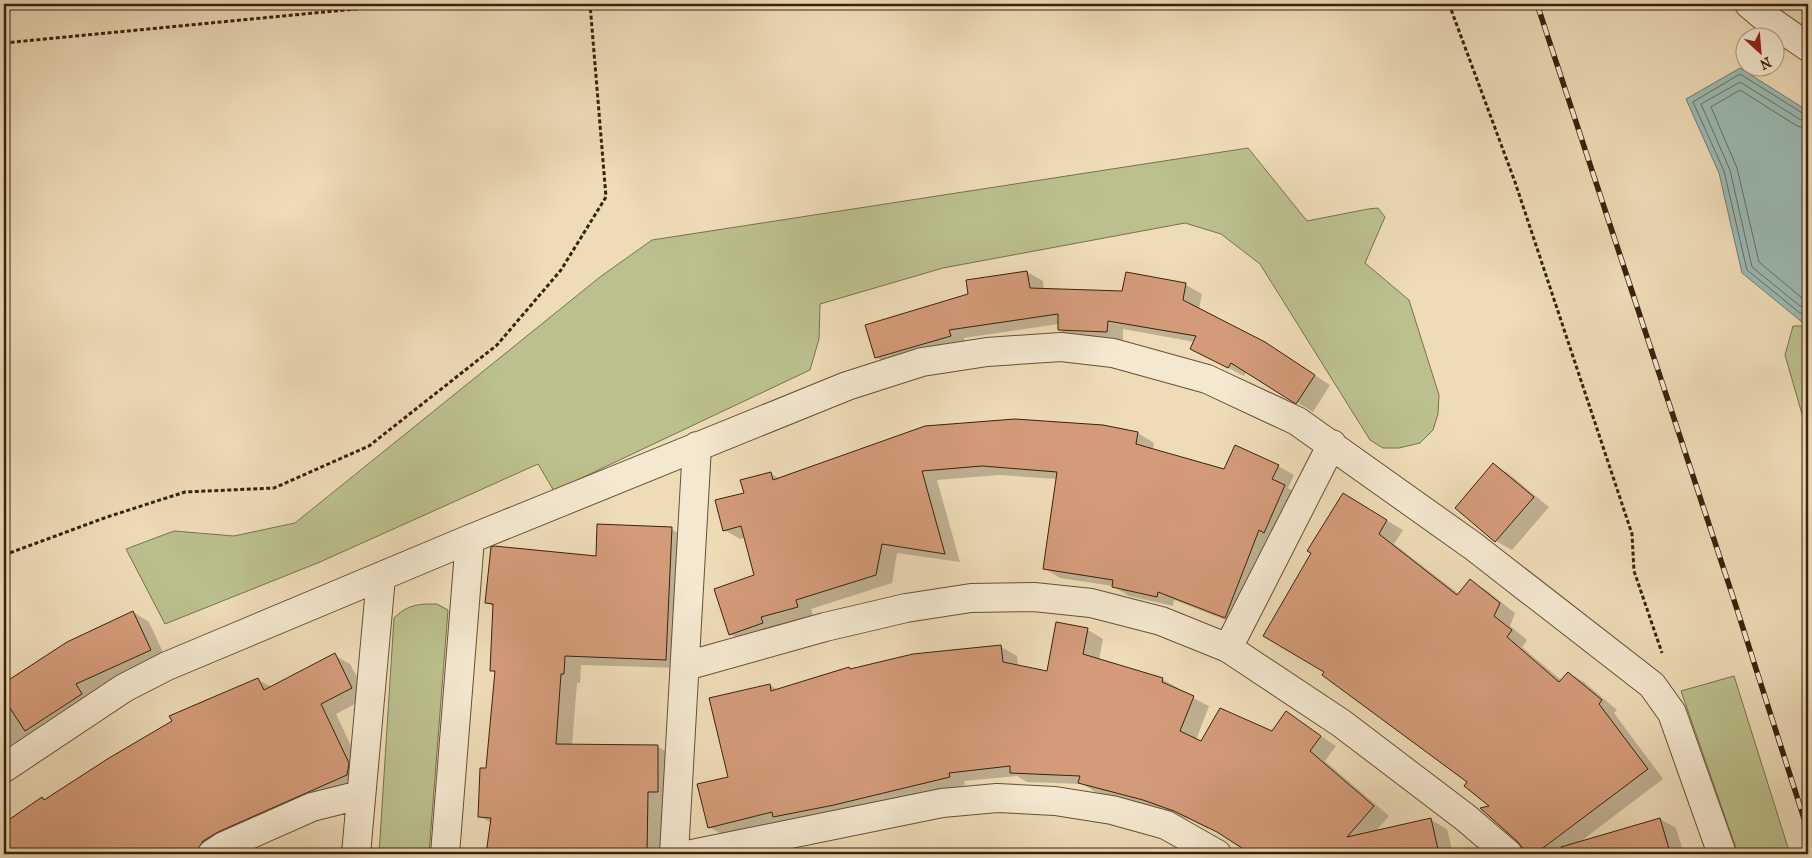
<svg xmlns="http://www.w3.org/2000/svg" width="1812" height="858" font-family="'IM FELL French Canon',serif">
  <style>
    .green { fill: #bbc08d; stroke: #7a714c }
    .water { fill: #9abab3; stroke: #737d70 }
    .shadow { fill: #0003 }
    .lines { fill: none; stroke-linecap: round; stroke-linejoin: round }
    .shore { stroke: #6a6e60; stroke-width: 1 }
    .building { fill: #d49b7a; stroke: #39220c }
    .minor-casing { stroke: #665037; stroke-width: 30 }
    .tertiary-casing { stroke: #665037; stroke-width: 30 }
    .path { stroke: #39220c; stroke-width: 3; stroke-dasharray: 4 2.5; stroke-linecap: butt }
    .minor { stroke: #f4e8d0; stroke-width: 28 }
    .tertiary { stroke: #f4e8d0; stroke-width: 28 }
    .rail-casing { stroke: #39220c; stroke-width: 5.5 }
    .rail { stroke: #f4e8d0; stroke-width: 4; stroke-dasharray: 11; stroke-linecap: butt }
  </style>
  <rect width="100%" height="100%" fill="#eedcb7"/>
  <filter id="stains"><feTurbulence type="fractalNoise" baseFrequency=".004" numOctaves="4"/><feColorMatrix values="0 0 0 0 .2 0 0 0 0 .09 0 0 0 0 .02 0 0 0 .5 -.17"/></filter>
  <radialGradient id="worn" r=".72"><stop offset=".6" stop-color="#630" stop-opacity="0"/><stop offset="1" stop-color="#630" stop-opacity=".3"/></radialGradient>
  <!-- green -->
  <path class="green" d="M1248,148L1307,221L1368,209L1378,208L1385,217L1365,263L1409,300L1439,395L1438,414L1433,430L1420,443L1399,448H1383L1370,440L1260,264L1221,234L1185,223L943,268L820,304L819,339L810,370L554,491L538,464L320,562L165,624L126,549L174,531L234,536L295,523L600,277L652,240Z
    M1808,321V435L1785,355L1793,326H1804Z
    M426,604H437L448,610L429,854H379L394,618C404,608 412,605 426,604Z
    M1734,676L1790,854H1738L1681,691Z"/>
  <!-- water -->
  <path class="water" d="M1740,68L1808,111V314L1802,322L1742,273L1719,173L1686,99Z"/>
  <!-- shadow -->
  <path class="shadow" d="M1027,272L1043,281L1044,290L1124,292L1127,274L1186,285L1202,294L1199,309L1281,353L1330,385L1313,412L1247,371L1244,376L1207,357L1195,342L1123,329V340L1075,339L1059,330V324L964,338L966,345L892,367L876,357L969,295Z
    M1103,426L1138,433L1154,443L1153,450L1225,470L1278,466L1294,475L1288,488L1300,495L1241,626L1174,600L1173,606L1129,596L1113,586L1060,578L1044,568L1057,479L999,475L937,480L960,562L897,553L892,583L811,609L813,616L777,626L779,632L746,643L730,634L756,576L745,538L740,539L724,530L745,494L771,474L780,479Z
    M1494,465L1509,474L1549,507L1512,550L1496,541Z
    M1359,504L1403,530L1394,544L1459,594L1470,581L1486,590L1515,613L1510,626L1527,640L1522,647L1562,681L1568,673L1584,682L1617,710L1614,713L1663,779L1577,844L1660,819L1676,828L1684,854H1529L1524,850L1492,806L1469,781Z
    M671,529L687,538L681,668L581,665L580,683H577L572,745L658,747L674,756L663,854H487L491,823L479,816L487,770L496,673L491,670L494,607L486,602Z
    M133,612L149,622L166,659L91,693L97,703L4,763V684L68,643Z
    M1088,630L1103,639L1099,660L1162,679L1178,688L1177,690L1209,706L1196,740L1201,743L1272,733L1286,713L1336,746L1325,761L1389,816L1375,832L1431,820L1447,829L1453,854H1266L1234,840L1208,825V829L1191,820L1160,809L1095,792L1083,784L1027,782L1017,776L964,781L965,785L851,814L725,836L709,827L770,685L778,690L849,668L852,670L1001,647L1017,656L1018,666L1048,672Z
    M334,655L350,664L368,697L336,714L364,773L363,784L215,854H4V824L42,798L46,801L258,680L272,687Z"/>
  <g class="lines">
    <!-- shore -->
    <path class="shore" d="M1808,115L1804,114L1740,74L1693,102L1724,171L1747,270L1800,313L1808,312
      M1808,121L1801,120L1740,82L1701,104L1730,170L1752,267L1800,306L1808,305
      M1808,129L1797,126L1740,90L1711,107L1737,168L1759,262L1802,298H1808"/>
  </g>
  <!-- building -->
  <path class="building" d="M1027,271L1030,288L1122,291L1126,272L1186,283L1183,300L1265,342L1315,375L1296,404L1231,363L1228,368L1190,349L1196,336L1108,321L1107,332L1058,330V314L949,330L951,336L875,358L865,325L968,294L966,280Z
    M1015,419L1103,425L1138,432L1136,444L1224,469L1235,445L1279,465L1272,479L1285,485L1264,533L1259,530L1225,618L1158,592L1157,597L1112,587L1113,580L1043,569L1057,472L982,466L922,471L945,554L882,544L876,575L796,600L798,607L761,617L763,623L729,635L714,589L754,575L741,526L723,531L715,500L744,493L740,480L771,472L773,480L925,426Z
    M1493,463L1534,497L1495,542L1455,508Z
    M1343,493L1387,520L1379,534L1457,595L1470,579L1500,603L1494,616L1512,630L1507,637L1559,682L1568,672L1602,700L1599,704L1648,769L1535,854H1527L1518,842L1480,808L1489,806L1464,786L1467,782L1322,675L1324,672L1263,636L1311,553L1307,551Z
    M597,524L672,527L666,660L565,656L564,674H561L556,744L658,745V792H648L647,854H486L491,818L478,817L480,768H486L495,671H490L493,604L485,603L491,547L494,546L596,556Z
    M133,611L151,650L76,684L82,694L25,731L4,699V683L67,642Z
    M1056,622L1088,628L1083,654L1163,678L1162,682L1194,696L1180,731L1201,741L1220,708L1272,731L1286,711L1321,736L1310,751L1374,806L1347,837L1431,818L1439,854H1251L1217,832L1174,811L1143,800L1078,783L1080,776L1010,773V766L949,773L950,777L834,805L773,817L772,812L708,828L697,784L728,777L709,698L770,684L771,691L849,667L850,669L913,654L1001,645L1003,662L1047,671Z
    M335,653L352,688L321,704L349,763L347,775L218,832L203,841L198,849L188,854H4V823L42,797L44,800L109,758L172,721L169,716L258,678L264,690Z
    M1660,818L1669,849L1652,854H1562L1561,847Z"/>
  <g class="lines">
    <!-- minor casing -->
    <g class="minor-casing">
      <path id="minor" d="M1228,648L1332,444
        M686,666L825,627L906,608L971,598L1034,597L1091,603L1161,621L1228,648L1341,723L1466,818L1508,854
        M4,768L124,688L167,666L470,539L847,386L922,362L987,352L1061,347L1113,353L1207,379L1297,421L1473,546L1652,685L1672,713L1722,854
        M212,854L224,846L312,807L360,795
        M356,854L381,577
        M445,854L470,539
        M674,854L697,446
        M692,854L942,803L997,798L1055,801L1112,810L1166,825L1217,854"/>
    </g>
    <!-- tertiary casing -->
    <g class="tertiary-casing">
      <path id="tertiary" d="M1749,4L1762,15L1808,47"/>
    </g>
    <!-- path -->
    <path class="path" d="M1449,4L1515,182L1632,534L1634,571L1662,653
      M4,43L407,4
      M4,555L107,517L185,492L274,488L369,446L497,345L561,270L606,197L590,4"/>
    <!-- minor -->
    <use href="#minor" class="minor"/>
    <!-- tertiary -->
    <use href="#tertiary" class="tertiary"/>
    <!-- rail casing -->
    <g class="rail-casing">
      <path id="rail" d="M1537,4L1733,597L1808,831"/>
    </g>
    <!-- rail -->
    <use href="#rail" class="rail"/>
  </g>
  <!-- margin -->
  <rect width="1812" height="858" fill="none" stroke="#eedcb7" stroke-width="20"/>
  <rect x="5" y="5" width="1802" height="848" fill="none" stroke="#39220c" stroke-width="2.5"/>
  <rect x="10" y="10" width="1792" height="838" fill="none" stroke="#39220c"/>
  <!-- north arrow -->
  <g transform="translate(1760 52) rotate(154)"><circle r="24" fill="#f4e8d0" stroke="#a99982"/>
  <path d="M0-4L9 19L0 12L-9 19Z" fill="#8f2418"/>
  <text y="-8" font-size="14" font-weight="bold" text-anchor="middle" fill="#39220c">N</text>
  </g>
  <rect width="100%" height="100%" filter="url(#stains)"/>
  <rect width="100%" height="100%" fill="url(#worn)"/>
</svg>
